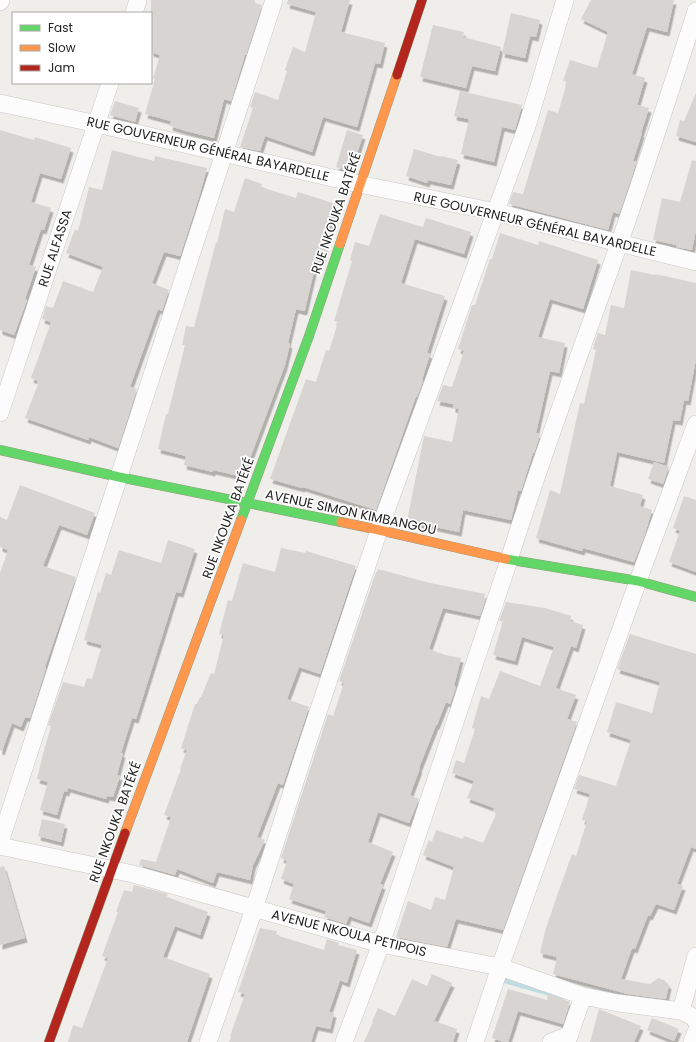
<svg xmlns="http://www.w3.org/2000/svg" width="696" height="1042" font-family="Poppins,sans-serif">
  <style>
    .lines { fill: none; stroke-linecap: round; stroke-linejoin: round }
    .stream { stroke: #bfdbe3; stroke-width: 5.5 }
    .building { fill: #d7d4d2; filter: url(#shadow) }
    .street-casing { stroke: #c9c8c7; stroke-width: 18 }
    .fast-casing { stroke: #999a82; stroke-width: 10 }
    .slow-casing { stroke: #999a82; stroke-width: 10 }
    .jam-casing { stroke: #999a82; stroke-width: 10 }
    .street { stroke: #fdfcfc; stroke-width: 17 }
    .fast { stroke: #63d668; stroke-width: 9 }
    .slow { stroke: #ff974d; stroke-width: 9 }
    .jam { stroke: #b3261e; stroke-width: 9 }
    .labels { text-anchor: middle; dominant-baseline: central; stroke-width: 3.5; stroke-linejoin: round; paint-order: stroke }
    .street-label { font-size: 13px; fill: #222; stroke: #fff }
  </style>
  <defs>
    <filter id="shadow"><feDropShadow dx="2.5" dy="4.5" stdDeviation="0" flood-color="#0004"/></filter>
  </defs>
  <rect width="100%" height="100%" fill="#f0eeeb"/>
  <g class="lines">
    <!-- stream -->
    <path class="stream" d="M503,980L563,997"/>
  </g>
  <!-- building -->
  <path class="building" d="M151,0H255V3L262,5L246,55H245L231,101L224,99L214,138L186,131L170,126L171,121L145,114L155,79L153,78L160,55L151,52Z
    M288,0H350L341,32L385,43L380,64L375,63L357,127L323,117L312,152L265,136L260,151L240,147L253,108L250,107L255,92L278,100L287,71L285,70L293,47L305,52L316,12L287,4Z
    M591,0H674L667,32L647,27L632,74L645,78L637,105L649,108L641,133H642L633,161L636,162L632,176L619,214L613,212L608,230L509,204L513,192L523,194L548,110L558,113L567,82L563,81L570,60L597,68L608,32L581,19Z
    M511,13L540,20L536,37L530,36L525,58L502,53Z
    M433,25L464,32L463,37L501,47L495,71L472,66L466,88L420,77Z
    M460,91L522,105L515,130L502,127L494,162L461,154L469,119L454,116Z
    M696,93V142L676,136L680,120L684,121Z
    M115,101L139,108L135,122L110,115Z
    M0,130L34,140L35,137L71,148L61,179L40,173L31,202L51,208L44,230L41,229L29,265L36,267L25,299L27,300L14,335L0,330Z
    M347,130L363,135L351,172L336,167Z
    M414,149L441,157V156L458,160L451,185L428,180L427,183L406,176Z
    M112,150L154,161L155,156L207,168L199,197L180,256L164,252L152,283L169,290L162,311L158,309L130,387L137,389L118,448L89,437L88,440L25,418L38,384H37L38,381L31,378L51,322L42,319L46,306L53,308L63,281L93,292L103,267L66,253L75,229L78,231L89,187L102,190Z
    M692,160L696,161V230L692,250L676,247L677,245L653,240L662,198L680,202Z
    M245,178L262,184L261,187L296,198L298,192L336,204L322,246L326,247L322,260L317,258L305,310L304,311L296,309L288,343L290,344L285,365L243,477L213,470V472L184,465L186,456L158,449L166,414H168L185,345H182L186,326L194,327L216,242L217,243L225,209L234,212Z
    M380,214L423,227L426,218L471,232L464,254L415,239L401,283L445,296L427,353L430,354L422,380L423,381L417,397L416,396L376,510L303,487L302,488L270,479L306,379L316,382L326,350L329,351L338,322L334,321L352,261L350,260L355,242L369,246Z
    M500,233L538,245L539,241L598,260L583,309L550,299L538,337L565,343L559,373L550,371L536,433L540,434L539,438L534,453H533L521,491L518,490L511,520L463,510L459,532L407,521L424,436L452,442L459,409L453,408V404L437,401L443,385L452,387L464,351L458,349L472,305H475L490,259H492Z
    M631,270L655,275V274L696,283V359L688,401L684,400L680,421L673,420L664,463L617,452L610,486L643,495L640,506L652,510L644,537L634,562L583,548L582,551L536,538L550,490L560,494L580,403L584,404L596,350L593,349L595,341L598,333L605,335L611,305L624,308Z
    M654,462L669,467L663,484L648,479Z
    M20,485L95,513L87,535L59,525L43,566L76,577L45,667L46,668L30,718L25,717L21,727L12,723L2,751L0,750V573L8,550L0,547V517L7,520Z
    M684,496L696,500V572L669,562L680,531L673,528Z
    M168,540L195,549L181,593L176,592L136,719L132,718L121,753H123L117,775L120,776L113,797L107,796L106,799L68,788L67,792L64,791L57,815L40,810L48,782L37,779L43,754L51,726L48,725L63,682L84,687L87,678L92,679L102,645L84,640L98,592L100,593L106,573L111,575L119,550L161,563Z
    M281,548L306,553V551L356,566L320,674L299,667L287,699L309,707L283,785L278,783L257,837L265,840L253,865L250,880L217,872L213,883L177,869L175,875L139,865L141,859L156,862L171,817L164,815L181,769H180L187,750L181,748L195,704H197L200,697H201L211,673L214,674L224,635L219,634L228,600L232,601L243,563L275,572Z
    M378,569L430,583L485,594L484,598H486L480,616L443,608L429,649L445,655L461,658L454,686L456,687L450,704L446,702L437,725H436L419,768H420L410,795L419,799L409,823L378,812L368,842L393,852L380,884L383,885L369,923L349,916L346,924L324,917L326,911L289,899L294,884L281,879L287,861L281,858L328,714L333,716L344,683L339,681L376,572H377Z
    M506,602L545,608L571,616L570,621L583,625L576,648L571,646L556,688L576,695L567,719L577,722L503,930L456,919L447,947L396,937L408,901L431,910L435,897L445,900L454,867L423,855L429,840L432,842L436,830L463,839L464,836L483,843L497,812L493,811L494,808L467,798L474,781L452,773L456,760L464,763L475,729L472,728L481,696L489,699L500,671L540,686L554,647L522,637L515,661L493,655L503,621H499Z
    M630,634L696,654V849L691,847L677,884L683,886L674,910L656,904L650,916L648,915L635,949L632,948L621,979L650,984L658,978L664,980L669,985L666,998L664,999L628,994L553,974L557,957L540,953L545,931L558,893L572,854L576,856L587,821L582,820L590,794L574,789L579,775L616,786L631,740L607,732L616,702L652,713L660,682L617,669Z
    M42,819L65,824L61,842L38,836Z
    M4,866L25,938L0,945V867Z
    M134,885L168,894L167,897L208,912L200,935L175,926L163,957L210,974L187,1042H68L73,1025L82,1028L108,958L102,956L118,912H116L124,890L132,892Z
    M260,928L277,931L276,935L324,950L327,939L339,943L338,945L357,950L347,983L340,980L329,1012L334,1013L330,1029L316,1026L311,1042H229L231,1037L230,1036L245,994L238,992Z
    M432,974L452,983L434,1021L457,1029L453,1042H364L373,1022H372L378,1008L395,1016L412,979L427,986Z
    M508,989L547,1000L548,994L570,1002L563,1024L518,1011L508,1042H504L492,1038Z
    M599,1009L641,1026L634,1042H590Z
    M652,1018L679,1029L674,1041L647,1030Z"/>
  <g class="lines">
    <!-- street casing -->
    <g class="street-casing">
      <path id="street" d="M0,2L1,0
        M134,13L138,0
        M0,103L97,124L359,184L496,212L619,243L696,262
        M0,413L110,83
        M0,842L274,0
        M0,846L133,874L381,944L500,967L583,996L618,1003L681,1011L693,1017L696,1021
        M681,1011L696,956
        M208,1042L254,909L305,751L379,530L527,126L565,0
        M344,1042L381,944L509,560C542,454 582,349 619,244C646,167 671,89 696,11
        M475,1042L500,967L638,581L696,424
        M551,1042L570,1035
        M567,1042L583,996
        M692,1042L696,1032"/>
    </g>
    <!-- fast casing -->
    <g class="fast-casing">
      <path id="fast" d="M0,450L119,477L341,522
        M241,520L309,336L340,244
        M506,559L638,581L696,597"/>
    </g>
    <!-- slow casing -->
    <g class="slow-casing">
      <path id="slow" d="M340,244L397,75
        M341,522L379,530L506,559
        M125,833L241,520"/>
    </g>
    <!-- jam casing -->
    <g class="jam-casing">
      <path id="jam" d="M397,75L422,0
        M49,1042L125,833"/>
    </g>
    <!-- street -->
    <use href="#street" class="street"/>
    <!-- fast -->
    <use href="#fast" class="fast"/>
    <!-- slow -->
    <use href="#slow" class="slow"/>
    <!-- jam -->
    <use href="#jam" class="jam"/>
  </g>
  <g class="labels">
    <!-- street labels -->
    <g class="street-label">
      <text transform="translate(208 149) rotate(13)">RUE GOUVERNEUR GÉNÉRAL BAYARDELLE</text>
      <text transform="translate(336 213) rotate(-71)">RUE NKOUKA BATÉKÉ</text>
      <text transform="translate(535 224) rotate(13)">RUE GOUVERNEUR GÉNÉRAL BAYARDELLE</text>
      <text transform="translate(55 248) rotate(-72)">RUE ALFASSA</text>
      <text transform="translate(351 512) rotate(12)">AVENUE SIMON KIMBANGOU</text>
      <text transform="translate(228 518) rotate(-70)">RUE NKOUKA BATÉKÉ</text>
      <text transform="translate(115 822) rotate(-70)">RUE NKOUKA BATÉKÉ</text>
      <text transform="translate(349 933) rotate(14)">AVENUE NKOULA PETIPOIS</text>
    </g>
  </g>
  <!-- legend -->
  <rect x="12" y="12" width="140" height="72" fill="#ffffff" stroke="#a7a7a7"/>
  <rect x="20" y="25" width="20" height="6" fill="#63d668" stroke="#a7a7a7"/>
  <text x="48" y="32" font-size="12" fill="#222222">Fast</text>
  <rect x="20" y="45" width="20" height="6" fill="#ff974d" stroke="#a7a7a7"/>
  <text x="48" y="52" font-size="12" fill="#222222">Slow</text>
  <rect x="20" y="65" width="20" height="6" fill="#b3261e" stroke="#a7a7a7"/>
  <text x="48" y="72" font-size="12" fill="#222222">Jam</text>
</svg>
